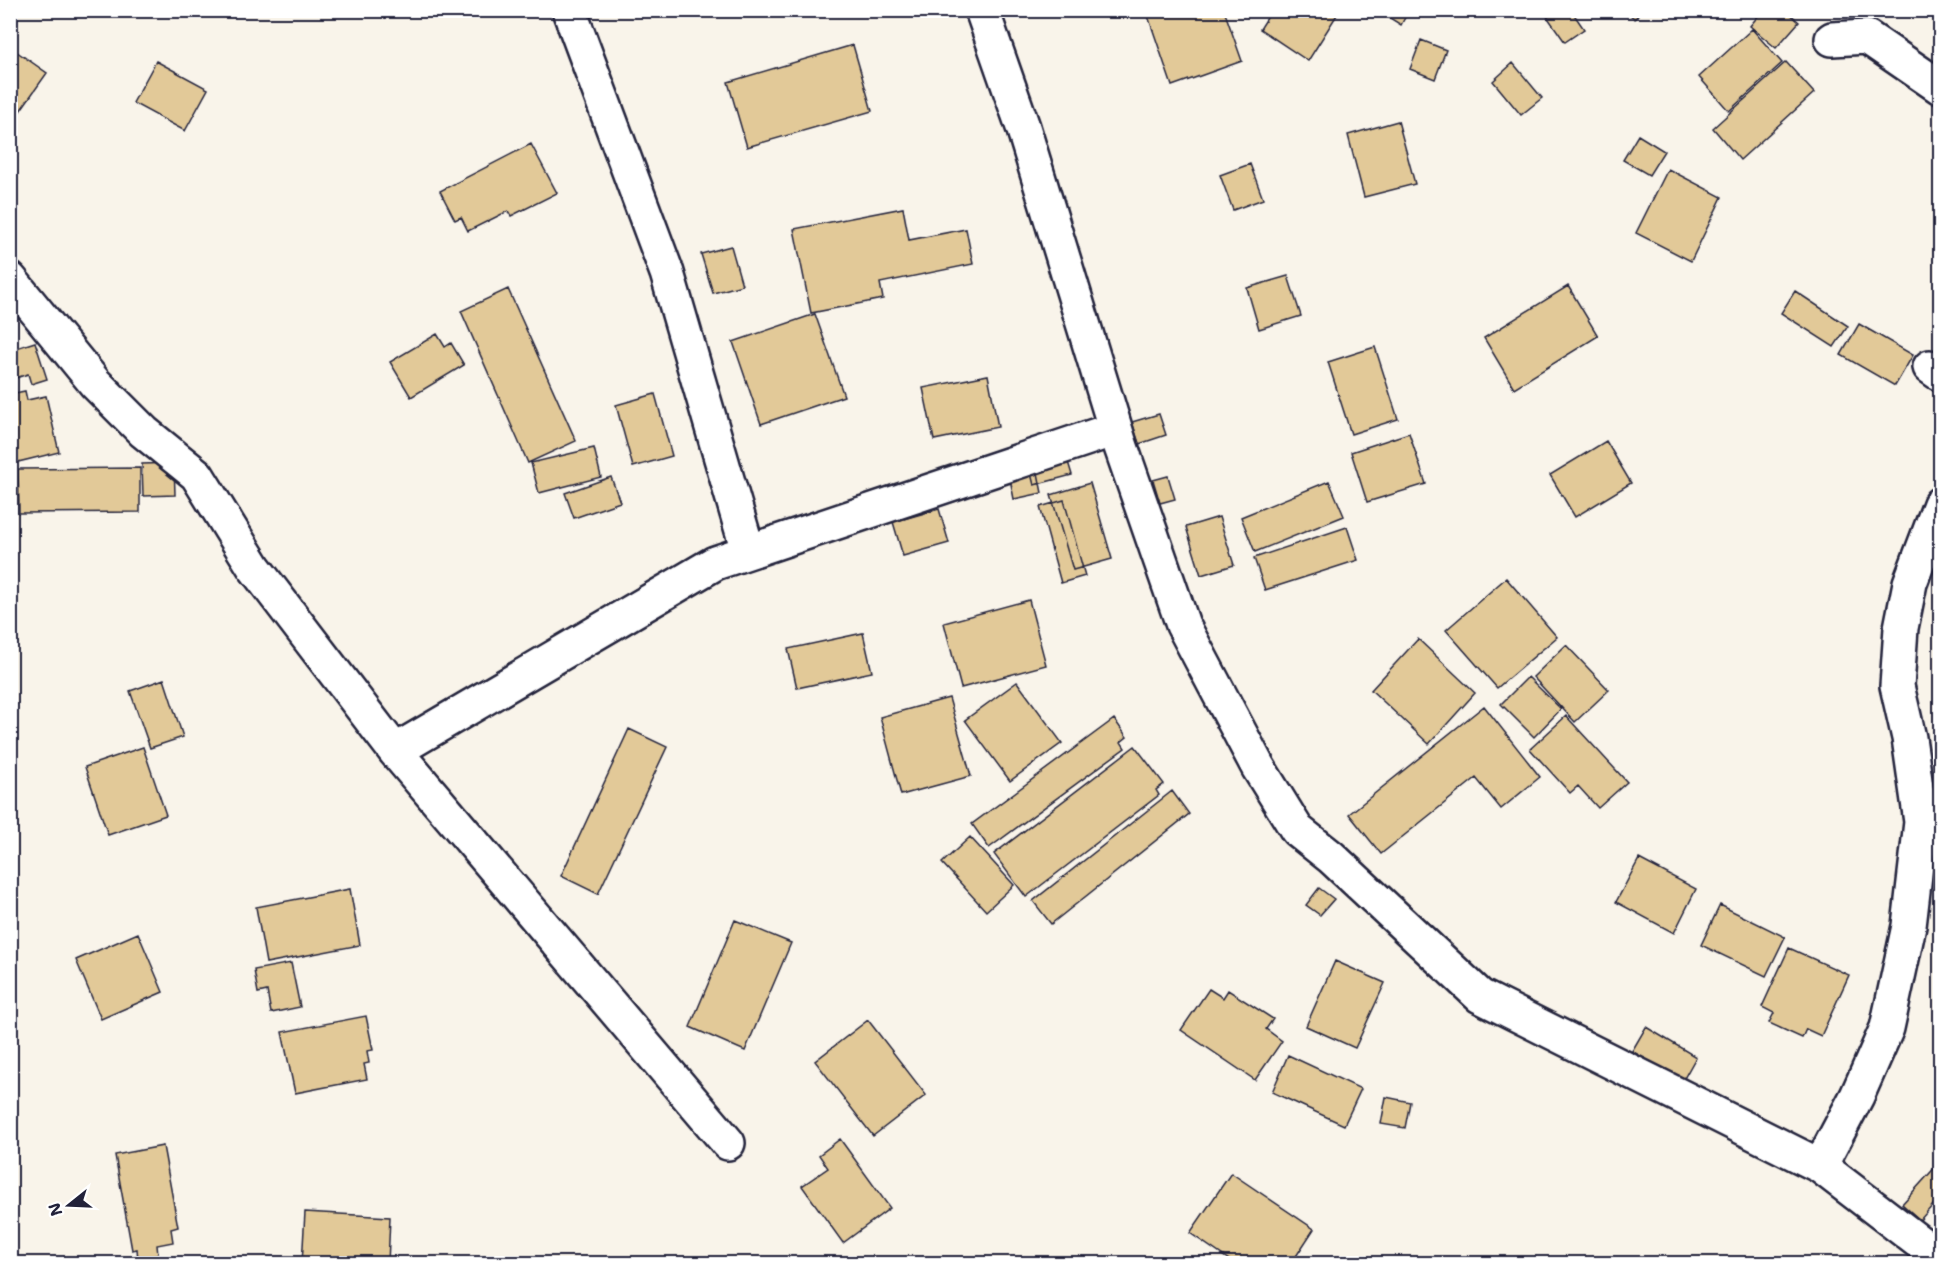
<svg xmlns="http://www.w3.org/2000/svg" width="1951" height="1274" font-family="'Shantell Sans',sans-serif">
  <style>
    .building { fill: #e2c998; stroke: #22223b; stroke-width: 1.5 }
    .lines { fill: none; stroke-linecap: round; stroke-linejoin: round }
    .minor-casing { stroke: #22223b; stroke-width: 38 }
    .minor { stroke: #fff; stroke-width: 33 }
  </style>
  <rect width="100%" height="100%" fill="#f9f4ea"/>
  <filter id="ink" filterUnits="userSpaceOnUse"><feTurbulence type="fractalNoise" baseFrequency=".0167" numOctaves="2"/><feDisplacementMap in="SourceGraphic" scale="12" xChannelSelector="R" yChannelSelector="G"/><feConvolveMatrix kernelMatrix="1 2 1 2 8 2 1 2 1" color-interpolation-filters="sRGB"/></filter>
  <g filter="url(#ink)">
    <!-- building -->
    <path class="building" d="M1155,10H1224L1242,61L1172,86L1147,13Z
      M1272,10H1340L1308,61L1260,29Z
      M1377,10H1409L1401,25Z
      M1553,10H1571L1584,29L1565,42L1546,15Z
      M1624,10H1641L1635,19Z
      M1763,10H1786L1799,22L1776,48L1750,26Z
      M1752,29L1782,63L1729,111L1699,77Z
      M1421,40L1446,50L1435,79L1410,69Z
      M853,45L872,111L747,147L728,82Z
      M10,47L47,73L15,118L10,116Z
      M156,61L208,89L185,131L133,103Z
      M1786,62L1814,93L1740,160L1713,128Z
      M1513,63L1542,98L1521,115L1493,81Z
      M1398,121L1415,184L1364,197L1348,135Z
      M1638,135L1664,151L1649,175L1623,160Z
      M531,144L557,193L511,216L508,211L468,231L461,217L455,220L440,191Z
      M1250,164L1263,199L1233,210L1220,175Z
      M1668,169L1722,197L1691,261L1636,233Z
      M903,208L909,240L966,229L973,264L880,283L883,299L811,313L794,229Z
      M731,246L742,285L713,293L701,254Z
      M1288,276L1301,316L1259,329L1247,288Z
      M1568,286L1598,336L1514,388L1484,338Z
      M508,289L576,441L528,463L461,311Z
      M1795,291L1848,326L1834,347L1781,313Z
      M815,314L844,396L761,424L733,342Z
      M1859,324L1913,355L1895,386L1841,355Z
      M437,334L445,347L451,343L464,365L411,397L390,362Z
      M35,342L47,379L31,384L28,374L10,380V350Z
      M1375,347L1398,419L1351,434L1328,362Z
      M988,375L998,427L934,440L923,388Z
      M25,391L27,400L46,396L59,452L14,463L10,446V394Z
      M655,394L672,456L633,467L616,405Z
      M1159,414L1166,435L1139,444L1132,422Z
      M1409,433L1426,484L1367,502L1351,452Z
      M1606,441L1631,483L1575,517L1550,475Z
      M594,448L601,477L539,493L531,463Z
      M1065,452L1072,475L1034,485L1028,462Z
      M174,463L175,495L143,496L142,464Z
      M140,468V512L19,513L18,469Z
      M1038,473L1042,493L1014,499L1010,479Z
      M1168,476L1175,499L1160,503L1153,480Z
      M611,477L620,502L574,518L565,493Z
      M1329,481L1344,516L1255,552L1241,517Z
      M1090,483L1112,559L1073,570L1051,495Z
      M1064,500L1085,576L1061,583L1040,507Z
      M939,509L949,543L903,556L893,522Z
      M1219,517L1234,565L1201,575L1186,527Z
      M1347,527L1358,560L1265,590L1254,558Z
      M1506,578L1557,637L1497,688L1446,630Z
      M1029,600L1046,665L961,688L944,623Z
      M863,633L872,672L797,688L788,649Z
      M1418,639L1475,693L1429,744L1371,690Z
      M1566,645L1609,690L1575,722L1533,677Z
      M1528,677L1561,709L1534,737L1501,704Z
      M164,679L183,737L150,748L130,691Z
      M1017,682L1062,743L1010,781L965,720Z
      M949,698L971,776L901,795L880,717Z
      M1484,706L1540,777L1501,809L1476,778L1381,854L1349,814Z
      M1566,716L1627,782L1598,808L1578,786L1570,793L1530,749Z
      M1114,719L1127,737L1121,742L1125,748L989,848L972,824Z
      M629,729L667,747L598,894L561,876Z
      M1135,746L1164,784L1156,790L1159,795L1026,897L994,854Z
      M143,747L166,815L108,835L85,767Z
      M1172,791L1189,814L1051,924L1033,901Z
      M970,837L1014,885L986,911L942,863Z
      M1639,859L1696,889L1674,933L1616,902Z
      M1319,888L1334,899L1320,915L1306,905Z
      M350,889L360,945L266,963L256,907Z
      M1720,905L1785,937L1766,976L1701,945Z
      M735,920L791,943L745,1051L690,1027Z
      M138,933L163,992L101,1019L76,960Z
      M1789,948L1849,975L1821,1036L1806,1029L1802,1038L1769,1023L1774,1013L1762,1007Z
      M1335,961L1385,983L1355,1048L1306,1026Z
      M291,963L300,1007L271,1013L267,991L258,993L254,970Z
      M1209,989L1223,998L1228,990L1273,1019L1266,1029L1282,1041L1255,1080L1181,1030Z
      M366,1016L373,1050L367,1051L369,1063L364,1064L367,1079L295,1093L282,1032Z
      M868,1020L926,1095L873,1136L815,1061Z
      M1646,1027L1696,1057L1682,1082L1632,1051Z
      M1288,1055L1361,1089L1344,1125L1272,1092Z
      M1386,1097L1410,1102L1405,1128L1381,1124Z
      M840,1139L890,1208L843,1243L802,1186L828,1168L819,1155Z
      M163,1146L178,1227L171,1229L173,1242L157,1245L158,1255L138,1259L137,1249L132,1250L115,1155Z
      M1940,1162V1197L1920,1220L1902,1204Z
      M1231,1173L1314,1229L1291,1264H1235L1190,1233Z
      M305,1212L390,1217L388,1264H302Z"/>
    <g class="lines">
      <!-- minor casing -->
      <g class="minor-casing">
        <path id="minor" d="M569,10L667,273L748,551
          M982,10L1023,127L1120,444L1183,625L1258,767L1297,830L1331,857L1480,996L1820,1166L1940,1258
          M1832,39L1867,37L1940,87
          M10,279L95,383L144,432L197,475L254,567L395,751L728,1143
          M1930,367L1940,374
          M395,751L715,563L1115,429
          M1820,1166L1857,1096L1887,1028L1909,926L1921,822L1909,738L1897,686L1901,628L1910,583L1940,504"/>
      </g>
      <!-- minor -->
      <use href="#minor" class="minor"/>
    </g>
  </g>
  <!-- margin -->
  <rect width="1951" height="1274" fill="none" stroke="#fff" stroke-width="36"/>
  <rect x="18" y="18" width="1915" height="1238" fill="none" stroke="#22223b" stroke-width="2" filter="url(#ink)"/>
  <!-- north arrow -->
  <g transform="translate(69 1205) rotate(252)" stroke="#ffffff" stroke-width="4.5" paint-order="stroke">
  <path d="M0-4.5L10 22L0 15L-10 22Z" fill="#22223b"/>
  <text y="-9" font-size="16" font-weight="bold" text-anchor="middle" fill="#22223b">N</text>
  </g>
</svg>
